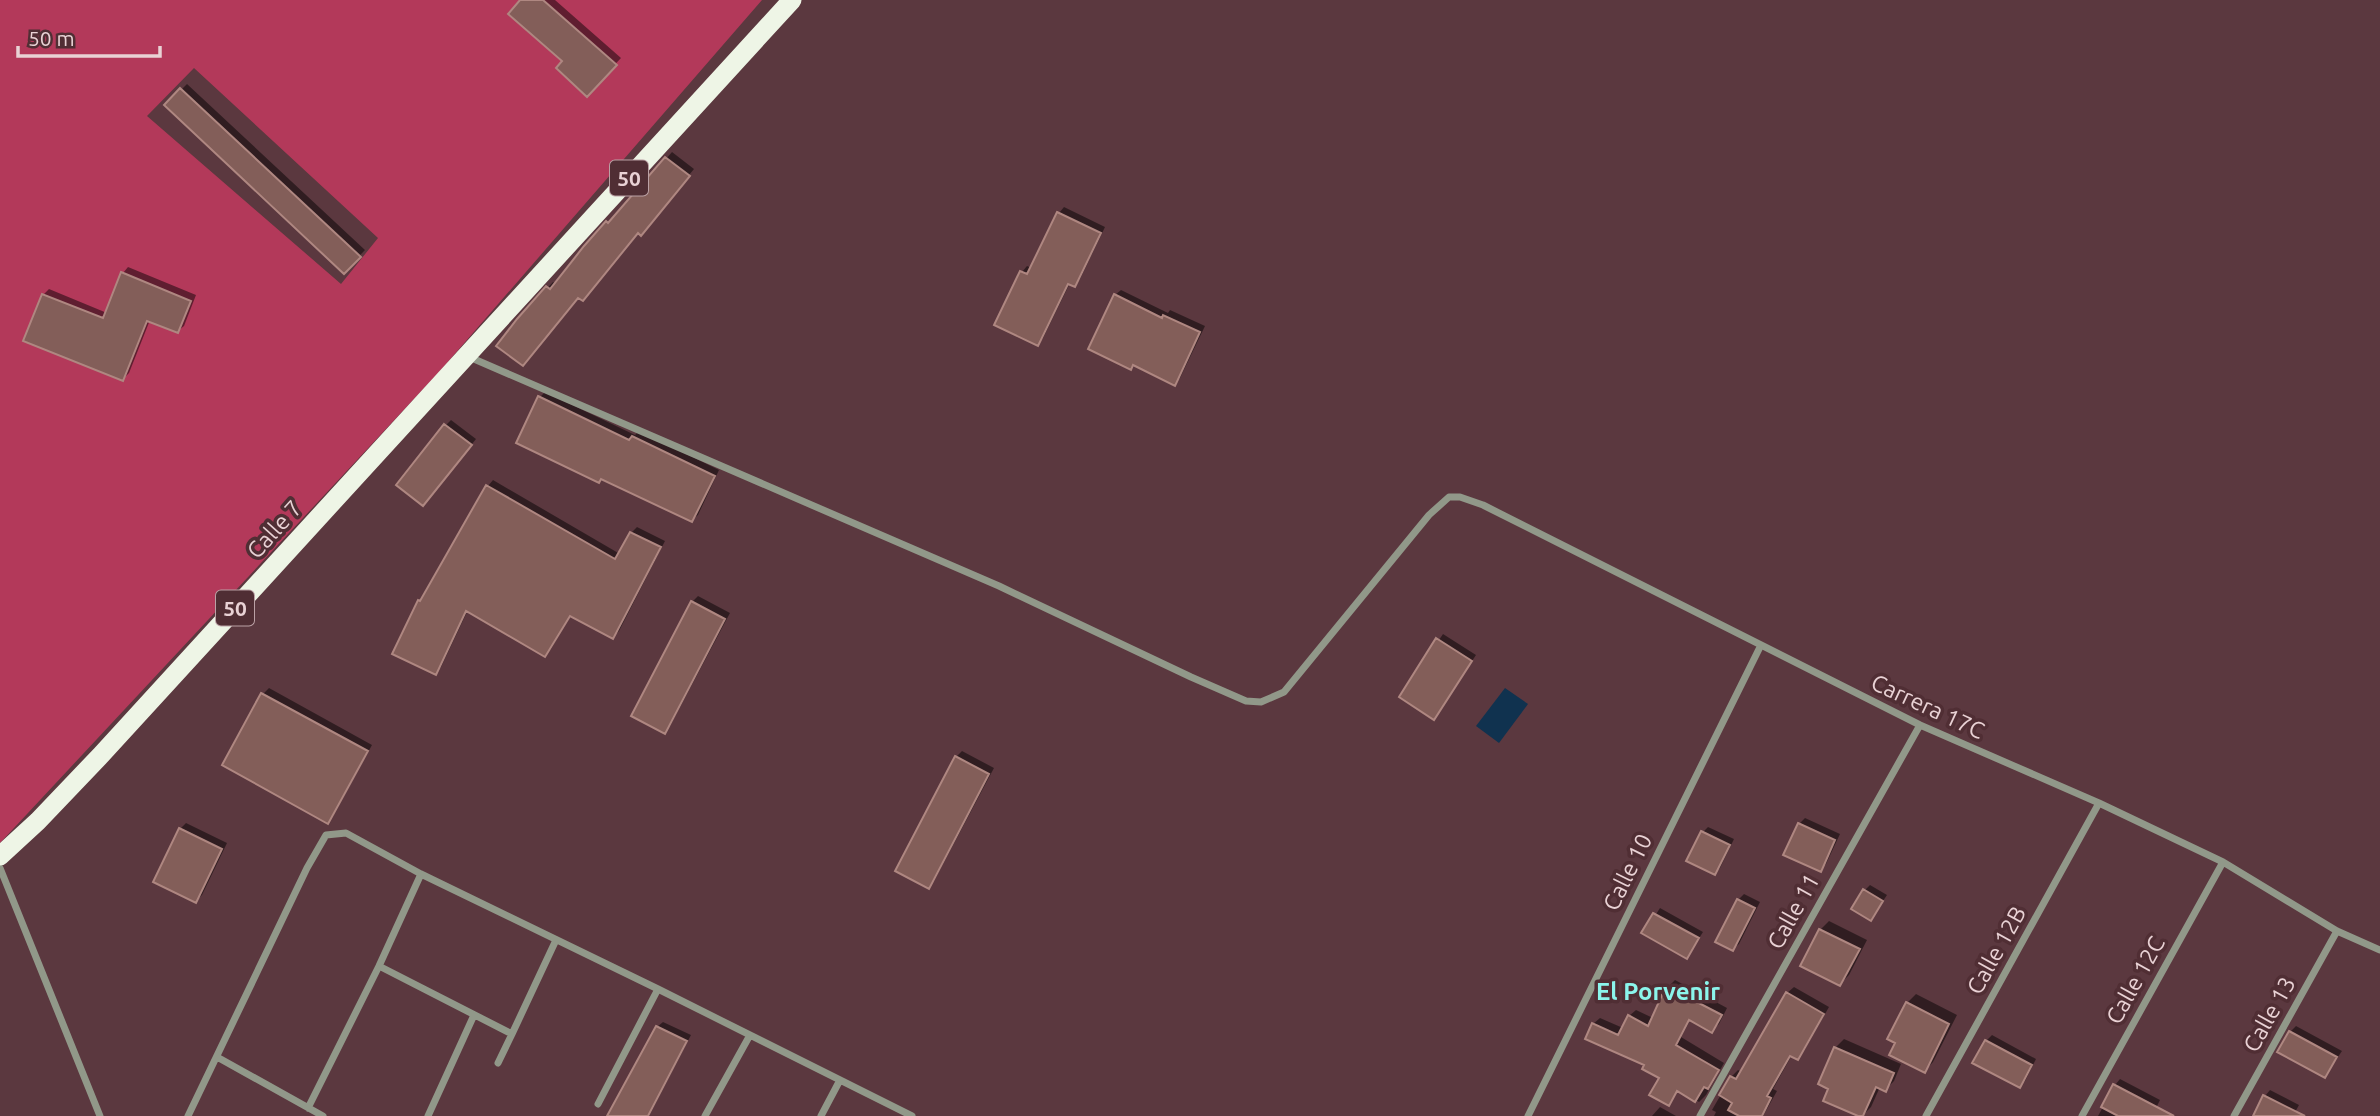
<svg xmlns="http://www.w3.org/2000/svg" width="2380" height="1116" font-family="Ubuntu,sans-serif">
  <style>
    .green { fill: #b3395a; fill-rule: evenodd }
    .water { fill: #10324f }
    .shadow { fill: #0007 }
    .building { fill: #835e59; stroke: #af8781; stroke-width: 2 }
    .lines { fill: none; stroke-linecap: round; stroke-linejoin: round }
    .minor { stroke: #919889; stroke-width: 7 }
    .trunk { stroke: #eef5e6; stroke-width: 19 }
    .labels { text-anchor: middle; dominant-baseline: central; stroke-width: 7; stroke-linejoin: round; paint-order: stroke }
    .shield { fill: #502e34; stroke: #bba1a5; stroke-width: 2 }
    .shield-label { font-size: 21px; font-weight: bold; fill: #e9d2d5 }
    .street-label { font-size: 23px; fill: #e9d2d5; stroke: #502e34 }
    .neighbourhood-label { font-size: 24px; font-weight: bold; fill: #8bf5ec; stroke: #502e34 }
  </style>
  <rect width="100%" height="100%" fill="#5b383f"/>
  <!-- green -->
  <path class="green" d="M0,0H762L440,371L0,843ZM194,68L378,238L341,284L147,116Z"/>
  <!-- water -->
  <path class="water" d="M1505,688L1528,704L1499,743L1476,726Z"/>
  <!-- shadow -->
  <path class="shadow" d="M522,0H555L621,58L587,94Z
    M187,84L365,250L344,272L166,105Z
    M672,152L694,169L646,228L638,232L578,296L518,320L553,282L556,284L585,247L613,217L615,218Z
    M1064,207L1105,227L1080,279L1074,285L1070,283L1043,338L1037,344L1022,272L1027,266L1032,268L1059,213Z
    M128,267L196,295L184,326L178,331L150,320L129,373L123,379L43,295L49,289L107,313L123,273Z
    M1121,290L1168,313L1170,310L1205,326L1180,378L1174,384L1134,364L1131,367L1115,295Z
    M545,392L635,435L639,431L719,470L698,515L692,520L540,397Z
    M451,420L476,439L429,498L446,425Z
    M493,480L620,554L631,533L637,527L665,541L619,631L613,637L571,614L551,649L545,655L468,610L441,667L435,673L420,601L425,596L488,486Z
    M698,596L730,613L670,726L665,732L692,602Z
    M1443,634L1476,655L1434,718L1401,697Z
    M269,688L372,745L333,816L328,822L224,764L263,694Z
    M962,751L994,768L934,881L929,886L956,757Z
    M1805,818L1840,834L1826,864L1820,870L1799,824Z
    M186,823L227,843L202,895L196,901L180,829Z
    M1708,827L1734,839L1720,868L1715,873L1703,832Z
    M1870,885L1887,895L1871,919L1865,890Z
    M1744,894L1760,902L1739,944L1733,949L1738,900Z
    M1660,908L1703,932L1687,957L1644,933Z
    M1829,921L1867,940L1849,975L1840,984L1820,930Z
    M1675,980L1727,1008L1719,1024L1712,1030L1691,1019L1681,1037L1724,1063L1706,1095L1699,1102L1679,1090L1668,1103L1661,1077L1593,1024L1600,1018L1623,1028L1629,1016L1636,1010L1653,1018L1668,987Z
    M1794,987L1829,1007L1804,1051L1797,1058L1792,1055L1773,1089L1777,1091L1763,1116H1714L1716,1112L1712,1110L1731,1077L1738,1070L1742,1072L1787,993Z
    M1916,994L1957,1015L1933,1062L1925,1071L1907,1003Z
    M663,1022L691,1035L649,1116H610L657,1027Z
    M2296,1026L2342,1051L2325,1076L2290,1032Z
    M1992,1035L2036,1059L2025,1081L2019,1086L1986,1041Z
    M1844,1039L1901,1064L1894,1081L1885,1090L1880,1087L1871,1107L1862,1116L1830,1088L1835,1048Z
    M2120,1079L2160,1100L2152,1116H2098L2115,1085Z
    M2270,1090L2299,1105L2293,1116H2255L2265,1096Z
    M1660,1107L1676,1116H1652Z"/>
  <!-- building -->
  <path class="building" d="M520,0H543L617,65L587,97L556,68L562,61L508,14Z
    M180,88L361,257L344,274L164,105Z
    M665,157L690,176L641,236L638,233L583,301L578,298L523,366L496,346L517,319L546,286L550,289L584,246L606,221L608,223Z
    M1057,212L1101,233L1075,287L1068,284L1038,346L994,325L1020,271L1027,274Z
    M121,272L191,301L178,333L147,321L123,381L23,341L42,294L103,318Z
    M1114,294L1162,318L1163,315L1200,332L1175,386L1133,365L1131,370L1088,349Z
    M538,396L629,440L632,436L715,476L692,522L601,479L599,483L516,443Z
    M444,424L472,445L423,506L396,485Z
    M486,485L615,559L630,532L661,547L613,639L570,616L545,657L466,611L436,675L392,654L418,600L420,601Z
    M691,601L725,619L665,734L631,716Z
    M1436,638L1472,661L1434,720L1399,697Z
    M261,693L368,751L328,824L222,765Z
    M955,756L989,774L929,889L895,871Z
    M1798,823L1835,840L1821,872L1783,855Z
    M179,828L222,849L196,903L153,882Z
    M1701,831L1730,845L1715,875L1686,861Z
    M1863,889L1883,901L1871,921L1851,909Z
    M1737,899L1755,908L1733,951L1715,942Z
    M1653,913L1699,938L1687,959L1641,933Z
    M1819,929L1860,949L1840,986L1800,966Z
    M1666,986L1722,1015L1712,1033L1689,1020L1676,1045L1719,1070L1708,1089L1704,1087L1695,1102L1677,1091L1669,1106L1649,1095L1659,1078L1642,1069L1644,1065L1585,1039L1592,1023L1618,1035L1628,1015L1648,1026Z
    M1786,992L1824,1014L1798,1060L1790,1056L1767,1096L1771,1098L1762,1116H1739L1728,1110L1732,1103L1719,1095L1730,1076L1736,1079Z
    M1906,1002L1949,1024L1925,1073L1889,1055L1895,1043L1887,1039Z
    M656,1026L687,1041L648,1116H607Z
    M2289,1031L2337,1057L2325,1078L2277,1052Z
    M1985,1040L2032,1065L2020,1088L1972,1063Z
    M1834,1047L1894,1073L1886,1092L1876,1087L1863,1116H1858L1823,1101L1828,1089L1818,1084Z
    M2113,1084L2174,1116H2118L2101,1107Z
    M2263,1095L2305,1116H2253Z"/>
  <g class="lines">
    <!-- minor -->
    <path class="minor" d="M467,356L999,586L1191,677L1246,701L1261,702L1284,692L1429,515L1449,497H1460L1483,505L1920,725L2099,803L2223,862L2337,931L2380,950
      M0,868L100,1116
      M379,966L512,1034L556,940
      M217,1057L323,1116
      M498,1063L512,1034
      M598,1104L658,989
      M308,1108L379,966L421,874
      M188,1116L307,868L326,835L346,833L421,874L658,989L912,1116
      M428,1116L474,1015
      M705,1116L750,1035
      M821,1116L840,1080
      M1528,1116L1761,645
      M1700,1116L1920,725
      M1926,1116L2099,803
      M2082,1116L2223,862
      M2234,1116L2337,931"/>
    <!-- trunk -->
    <path class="trunk" d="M0,856L38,821L101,755L792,0"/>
  </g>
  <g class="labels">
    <!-- shield labels -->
    <g class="shield">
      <rect x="610" y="160.5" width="38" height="35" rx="5"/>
      <rect x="216" y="590.5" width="38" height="35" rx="5"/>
    </g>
    <g class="shield-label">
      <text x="629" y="178">50</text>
      <text x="235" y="608">50</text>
    </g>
    <!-- street labels -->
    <g class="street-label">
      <text transform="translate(274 529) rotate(-48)">Calle 7</text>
      <text transform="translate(1928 706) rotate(25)">Carrera 17C</text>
      <text transform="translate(1627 872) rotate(-64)">Calle 10</text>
      <text transform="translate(1793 911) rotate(-61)">Calle 11</text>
      <text transform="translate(1996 950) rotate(-61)">Calle 12B</text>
      <text transform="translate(2135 980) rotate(-61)">Calle 12C</text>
      <text transform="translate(2269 1014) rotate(-61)">Calle 13</text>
    </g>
    <!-- neighbourhood labels -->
    <g class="neighbourhood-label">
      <text x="1658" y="991">El Porvenir</text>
    </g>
  </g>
  <!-- scale -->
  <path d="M18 46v10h142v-10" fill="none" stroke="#e9d2d5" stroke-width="3.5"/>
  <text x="28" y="46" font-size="21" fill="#e9d2d5" stroke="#502e34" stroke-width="5" paint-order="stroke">50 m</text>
</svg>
